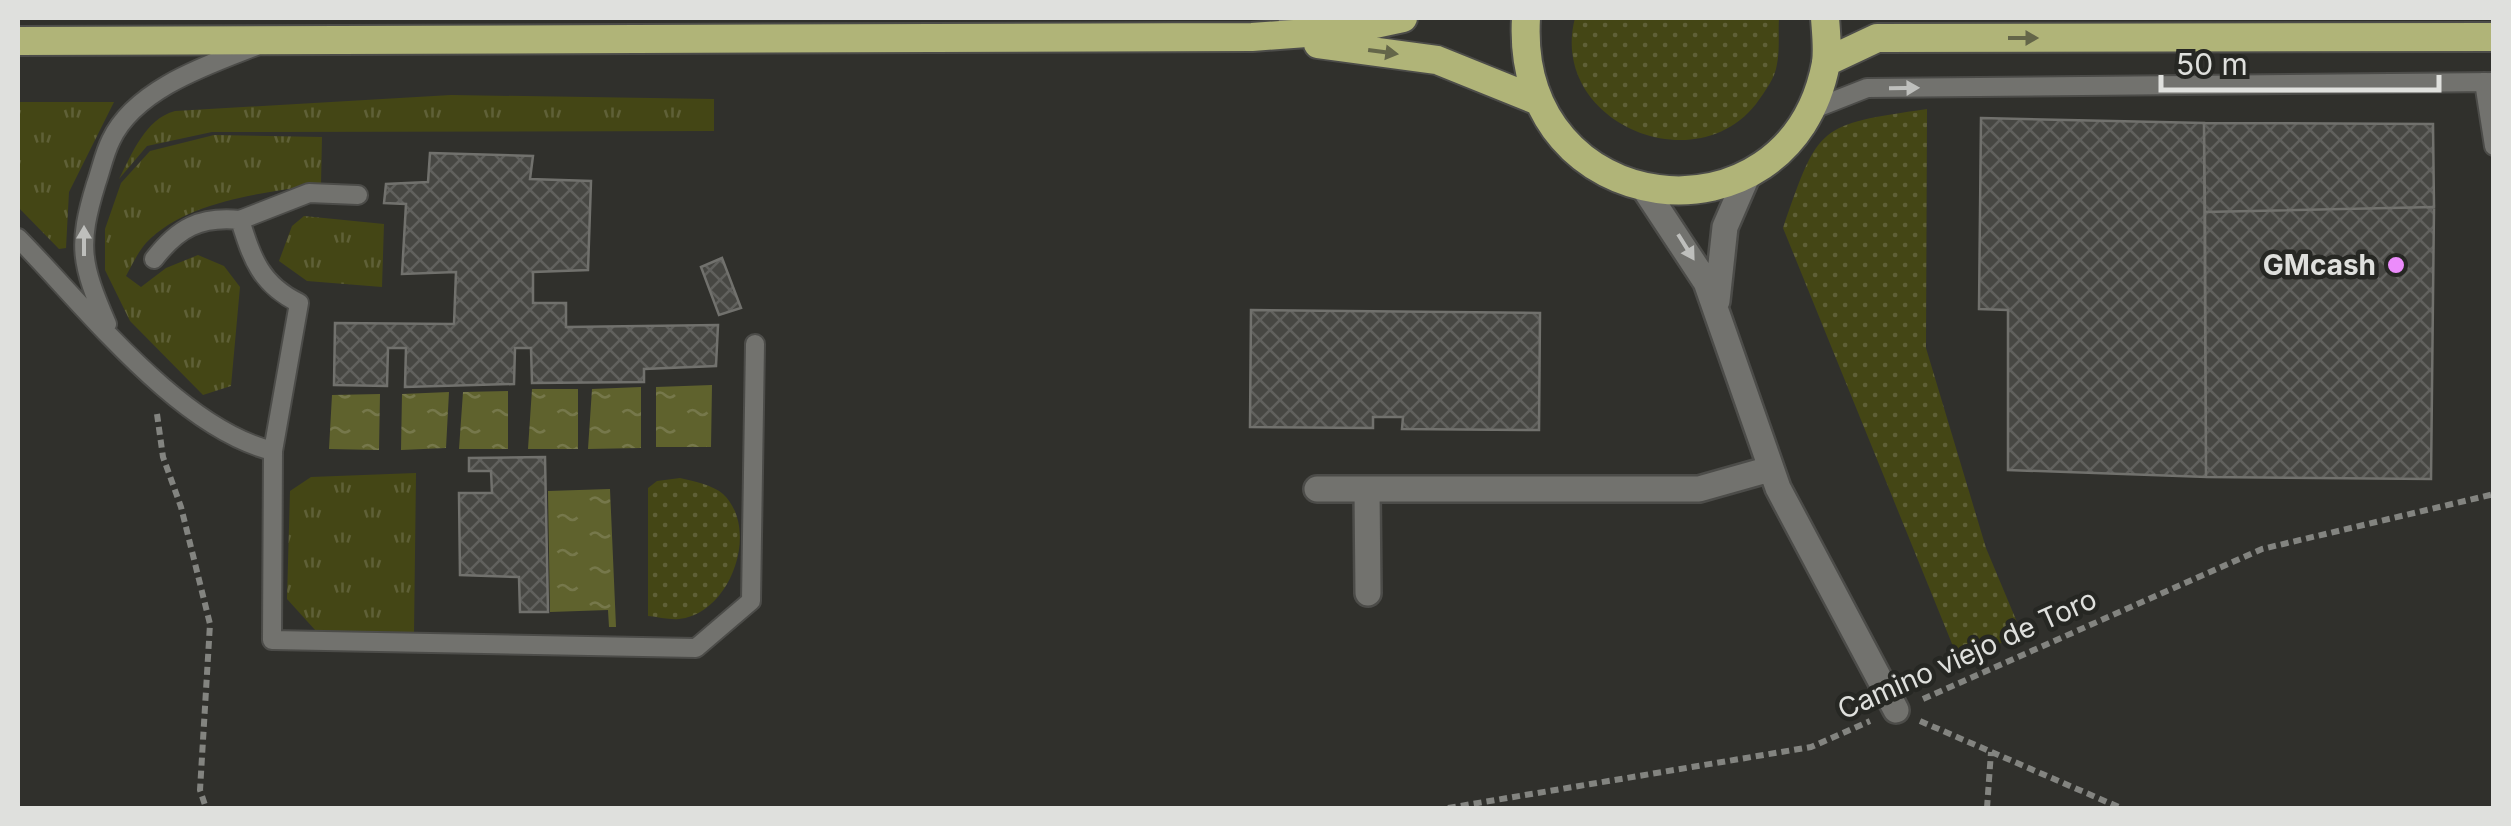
<svg xmlns="http://www.w3.org/2000/svg" width="2511" height="826" font-family="Inter,sans-serif">
  <style>
    .grass { fill: url(#grass-tufts) }
    .park { fill: url(#park-dots) }
    .water { fill: url(#water-ripples) }
    .building { fill: url(#building-cross-hatch); stroke: #71716d; stroke-width: 2.5 }
    .lines { fill: none; stroke-linecap: round; stroke-linejoin: round }
    .service-casing { stroke: #4c4c49; stroke-width: 22 }
    .minor-casing { stroke: #4c4c49; stroke-width: 30 }
    .trunk-casing { stroke: #4c4c49; stroke-width: 32 }
    .path { stroke: #838480; stroke-width: 6; stroke-dasharray: 8 5; stroke-linecap: butt }
    .service { stroke: #72726e; stroke-width: 18 }
    .minor { stroke: #72726e; stroke-width: 25 }
    .trunk { stroke: #b0b478; stroke-width: 28 }
    .oneway { fill: #646649 }
    .oneway2 { fill: #bebfbc }
    .poi-dot { fill: #ec8cfb; stroke: #262723; stroke-width: 4 }
    .labels { text-anchor: middle; dominant-baseline: central; stroke-width: 9; stroke-linejoin: round; paint-order: stroke }
    .poi-label { font-size: 28px; font-weight: bold; fill: #dfe0dd; stroke: #262723; text-anchor: end }
    .street-label { font-size: 28px; fill: #dfe0dd; stroke: #262723 }
  </style>
  <defs>
    <pattern id="grass-tufts" width="24" height="20" patternUnits="userSpaceOnUse" patternTransform="scale(2.5)"><rect width="24" height="20" fill="#444615"/><path d="M3 7l-1-3M5 7V3M7 7l1-3M15 17l-1-3M17 17v-4M19 17l1-3" fill="none" stroke="#5f6037"/></pattern>
    <pattern id="park-dots" width="8" height="8" patternUnits="userSpaceOnUse" patternTransform="scale(2.5)"><rect width="8" height="8" fill="#444615"/><path d="M2 2h.1M6 6h.1" fill="none" stroke="#5f6037" stroke-width="1.8" stroke-linecap="round"/></pattern>
    <pattern id="water-ripples" width="26" height="14" patternUnits="userSpaceOnUse" patternTransform="scale(2.5)"><rect width="26" height="14" fill="#5f622d"/><path d="M2 4q2-2 4 0t4 0M15 11q2-2 4 0t4 0" fill="none" stroke="#76784b"/></pattern>
    <pattern id="building-cross-hatch" width="8" height="8" patternUnits="userSpaceOnUse" patternTransform="scale(2.5)"><rect width="8" height="8" fill="#474743"/><path d="M0 0l8 8M0 8l8-8" fill="none" stroke="#61615e"/></pattern>
  </defs>
  <rect width="100%" height="100%" fill="#30302c"/>
  <!-- grass -->
  <path class="grass" d="M451,95L714,99V131L212,132L147,146L119,179C132,154 145,119 175,111Z
    M18,102H114L69,192L66,248L59,249L18,207Z
    M214,135L322,137L321,184C265,193 187,200 146,243C138,252 132,265 126,276L141,287L166,268L198,255L224,266L240,287L231,386L203,395L130,321L105,270V229L121,183L150,151Z
    M304,216L384,224L382,287L307,281L279,261L292,226Z
    M416,473L414,632L316,631L287,599L290,491L311,477Z"/>
  <!-- park -->
  <path class="park" d="M1575,18H1779C1778,32 1780,49 1777,64C1775,79 1765,91 1756,104C1693,184 1548,120 1575,18Z
    M1927,109L1926,348L1986,548L2022,634L1959,661L1783,228C1819,124 1818,125 1927,109Z
    M680,478C693,481 713,485 723,494C761,530 730,614 679,619C670,620 658,617 648,616V488L657,481Z"/>
  <!-- water -->
  <path class="water" d="M712,385L711,447H656V387Z
    M641,387V448L588,449L592,389Z
    M532,389H578V449H528Z
    M508,391V449H459L463,392Z
    M449,392L446,448L401,450L402,394Z
    M380,394L379,450L329,449L332,395Z
    M610,489L616,627H609L608,610L550,612L548,491Z"/>
  <!-- building -->
  <path class="building" d="M1981,118L2204,123L2206,477L2008,470V310L1979,309Z
    M2204,123L2433,124L2434,207L2205,212Z
    M430,153L533,156L530,179L591,181L588,270L533,272V303H566V327L718,325L716,366L644,369V382L532,383L531,348H515L514,384L405,387L406,348H388L387,386L334,385L335,323L454,324L456,272L402,274L406,204L384,203L386,184L428,182Z
    M2434,207L2431,479L2206,477L2205,212Z
    M722,258L741,308L719,315L701,267Z
    M1251,310L1540,313L1539,430L1402,429L1403,417H1373V428L1250,427Z
    M545,457L548,612H520L519,577L460,575L459,493H492L491,471H469V458Z"/>
  <g class="lines">
    <!-- service casing -->
    <g class="service-casing">
      <path id="service" d="M2484,82L2494,146
        M1811,110L1867,88L2494,82
        M18,238C85,306 179,429 273,451L272,640L696,648L751,601L755,344
        M154,259C178,228 200,216 240,220
        M107,324C81,264 77,246 96,184C101,170 104,154 111,140C135,89 207,65 256,46
        M273,451L299,303C260,284 252,258 240,220L309,193L358,195"/>
    </g>
    <!-- minor casing -->
    <g class="minor-casing">
      <path id="minor" d="M1291,18L1330,28
        M1644,188L1706,282L1778,488L1896,710
        M1717,301L1725,227L1748,174
        M1317,489H1699L1770,469
        M1367,490L1368,593"/>
    </g>
    <!-- trunk casing -->
    <g class="trunk-casing">
      <path id="trunk" d="M1526,18C1514,223 1790,254 1826,63C1828,49 1826,32 1825,18
        M18,41L1252,37L1347,30L1403,18
        M1318,44L1437,60L1536,100
        M1826,62L1877,38L2494,37"/>
    </g>
    <!-- path -->
    <path class="path" d="M157,414L163,457L181,507L210,624L200,790L206,808
      M1923,699L2262,549L2494,494
      M1920,721L2121,808
      M1448,808L1811,747L1870,721
      M1987,808L1991,752"/>
    <!-- service -->
    <use href="#service" class="service"/>
    <!-- minor -->
    <use href="#minor" class="minor"/>
    <!-- trunk -->
    <use href="#trunk" class="trunk"/>
  </g>
  <!-- one-way arrows -->
  <defs><path id="oneway-solid" d="M-6-.8H1V-3.2L6.5 0L1 3.2V.8H-6Z" transform="scale(2.5)"/></defs>
  <g class="oneway">
    <use href="#oneway-solid" transform="translate(2023 38)"/>
    <use href="#oneway-solid" transform="translate(1383 52) rotate(8)"/>
  </g>
  <g class="oneway2">
    <use href="#oneway-solid" transform="translate(1904 88) rotate(-1)"/>
    <use href="#oneway-solid" transform="translate(84 241) rotate(-90)"/>
    <use href="#oneway-solid" transform="translate(1686 247) rotate(58)"/>
  </g>
  <!-- markers -->
  <circle class="poi-dot" cx="2396" cy="265" r="10"/>
  <g class="labels">
    <!-- poi labels -->
    <g class="poi-label">
      <text x="2376" y="265">GMcash</text>
    </g>
    <!-- street labels -->
    <g class="street-label">
      <text transform="translate(1967 654) rotate(-24)">Camino viejo de Toro</text>
    </g>
  </g>
  <!-- border -->
  <rect width="2511" height="826" fill="none" stroke="#dfe0dd" stroke-width="40"/>
  <!-- scale -->
  <path d="M2161 75v15h278v-15" fill="none" stroke="#dfe0dd" stroke-width="5"/>
  <text x="2176" y="75" font-size="30" fill="#dfe0dd" stroke="#262723" stroke-width="8" paint-order="stroke">50 m</text>
</svg>
